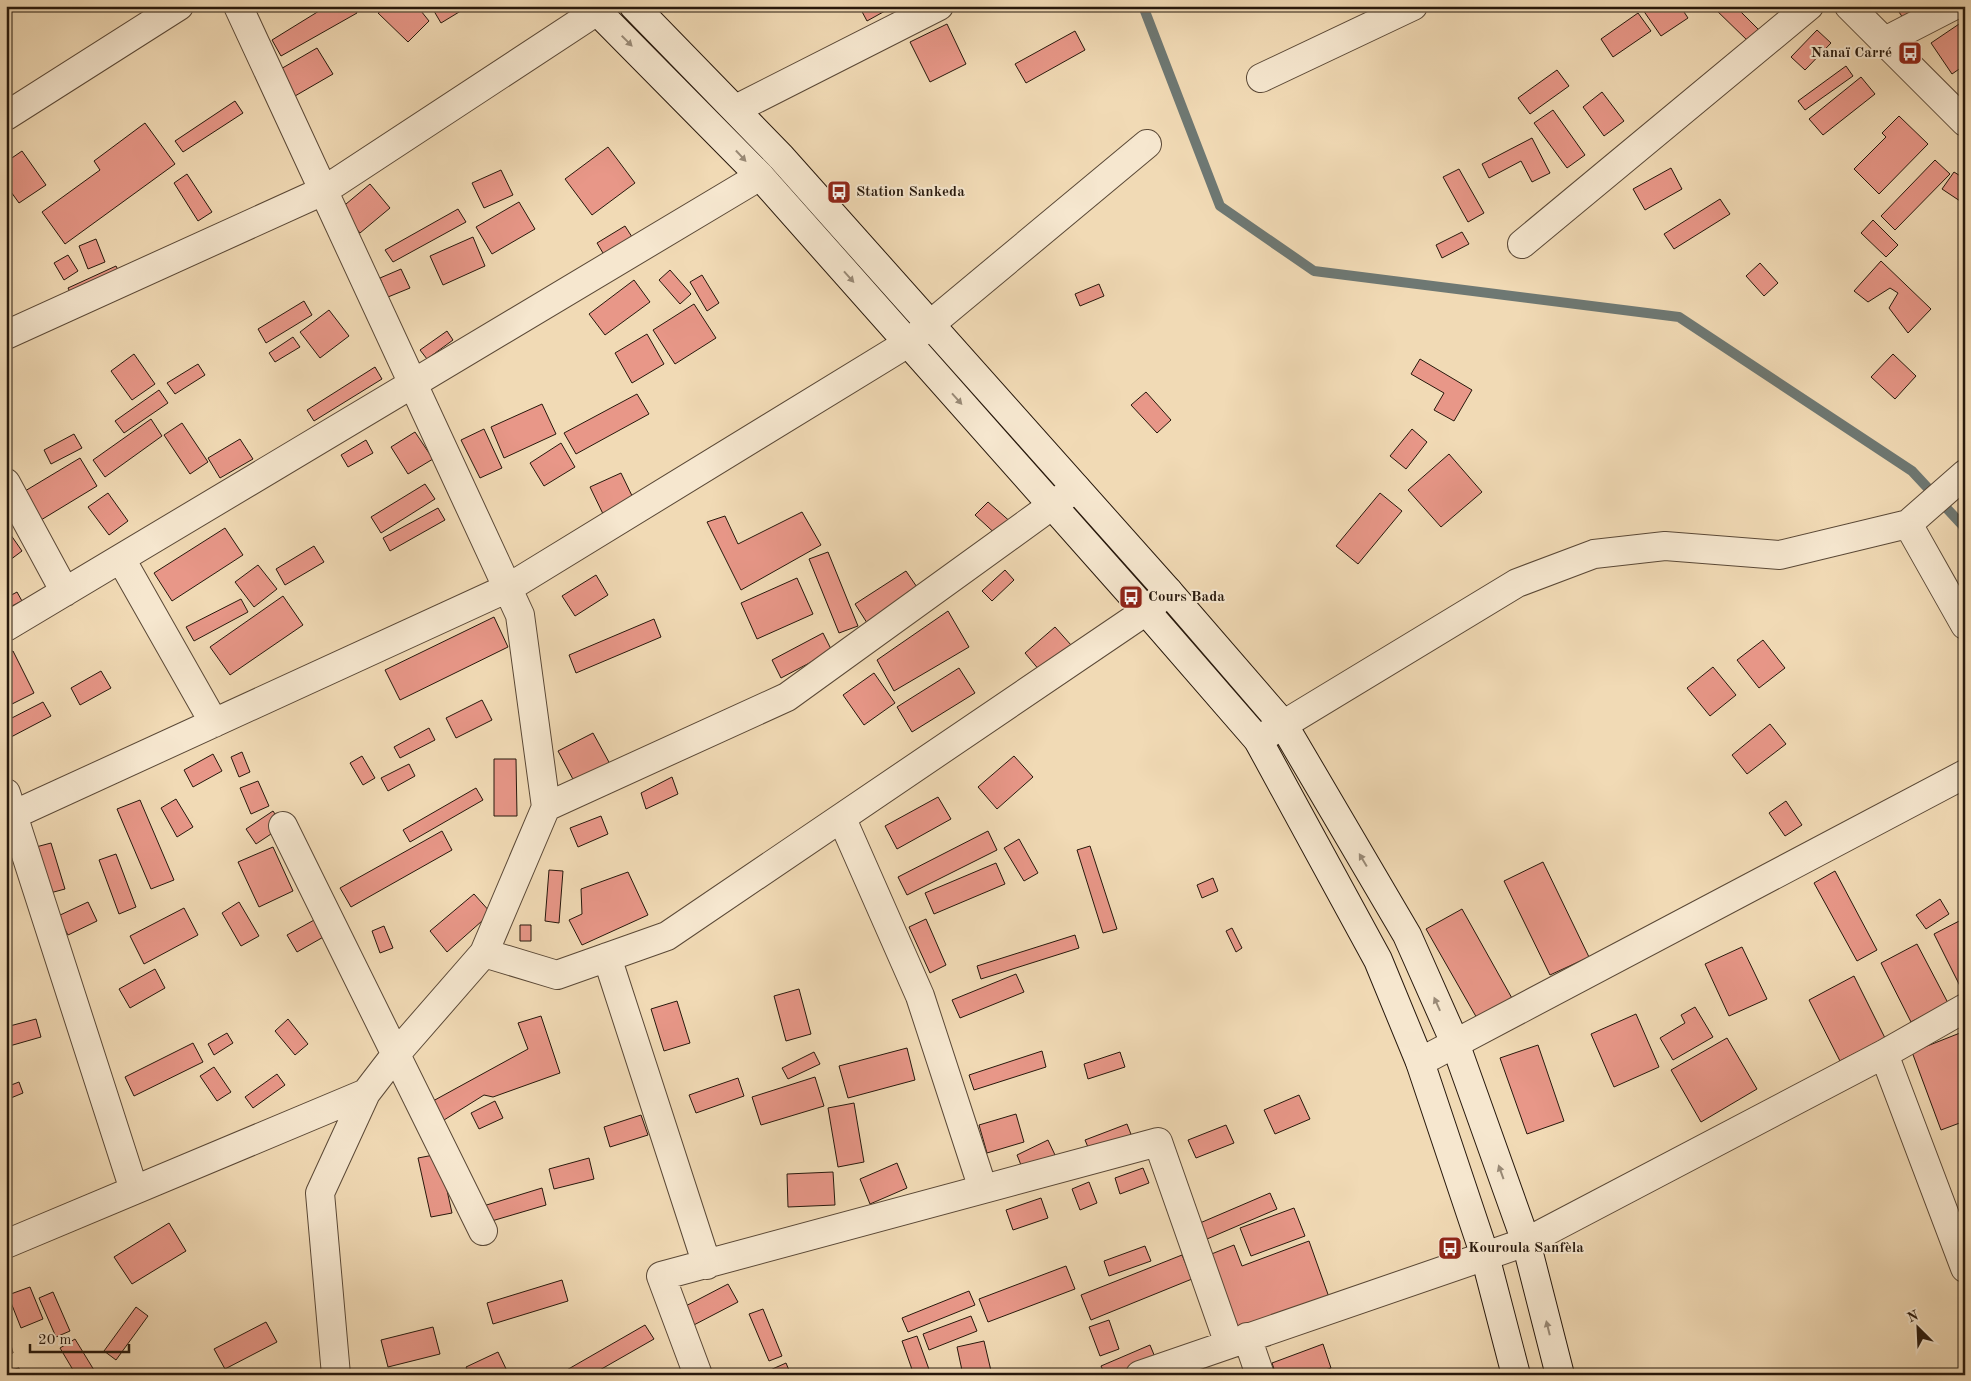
<svg xmlns="http://www.w3.org/2000/svg" width="1971" height="1381" font-family="'Old Standard TT',serif">
  <style>
    .lines { fill: none; stroke-linecap: round; stroke-linejoin: round }
    .stream { stroke: #6e7873; stroke-width: 10 }
    .building { fill: #e89788; stroke: #27180c }
    .street-casing { stroke: #5a4836; stroke-width: 30 }
    .secondary-casing { stroke: #27180c; stroke-width: 30 }
    .street { stroke: #f6e7cf; stroke-width: 28 }
    .secondary { stroke: #f6e7cf; stroke-width: 28 }
    .oneway { fill: #998a77 }
    .labels { text-anchor: middle; dominant-baseline: central; stroke-width: 4; stroke-linejoin: round; paint-order: stroke }
    .poi-label { font-size: 15px; font-weight: bold; fill: #27180c; stroke: #f6e7cf; text-anchor: start }
  </style>
  <rect width="100%" height="100%" fill="#f1dab5"/>
  <filter id="stains"><feTurbulence type="fractalNoise" baseFrequency=".004" numOctaves="4"/><feColorMatrix values="0 0 0 0 .2 0 0 0 0 .09 0 0 0 0 .02 0 0 0 .5 -.17"/></filter>
  <radialGradient id="worn" r=".72"><stop offset=".6" stop-color="#630" stop-opacity="0"/><stop offset="1" stop-color="#630" stop-opacity=".3"/></radialGradient>
  <g class="lines">
    <!-- stream -->
    <path class="stream" d="M1143,6L1220,206L1314,271L1679,317L1912,471L1965,528"/>
  </g>
  <!-- building -->
  <path class="building" d="M317,6H353L357,13L281,56L272,40L319,11Z
    M390,6H417L429,21L408,42L378,13Z
    M431,6H469L441,23Z
    M859,6H894L867,21Z
    M1648,6H1680L1688,18L1661,36L1643,10Z
    M1712,6H1735L1761,32L1750,43Z
    M1895,6H1926L1903,18Z
    M1638,13L1651,31L1613,57L1601,39Z
    M1965,20V65L1952,74L1931,43Z
    M947,24L966,64L930,82L910,42Z
    M1817,30L1831,43L1805,70L1791,57Z
    M1075,31L1085,50L1026,83L1015,64Z
    M317,48L333,74L295,96L279,70Z
    M1846,66L1853,76L1805,110L1798,101Z
    M1557,70L1569,86L1530,114L1518,98Z
    M1861,77L1875,94L1823,135L1809,119Z
    M1602,92L1624,121L1604,136L1583,107Z
    M235,101L243,113L183,152L175,141Z
    M1553,110L1585,155L1567,168L1534,123Z
    M1899,116L1928,144L1879,194L1854,169L1886,137L1882,133Z
    M145,123L175,164L65,244L42,212L100,170L94,161Z
    M1532,138L1550,173L1532,182L1521,161L1489,178L1482,164Z
    M608,147L635,183L592,215L565,179Z
    M22,151L46,185L19,203L6,185V162Z
    M1935,160L1950,174L1895,230L1881,216Z
    M1671,168L1682,189L1645,210L1633,189Z
    M1459,169L1484,213L1468,222L1443,177Z
    M501,170L513,195L484,208L472,183Z
    M1954,172L1965,179V194L1960,201L1942,189Z
    M187,174L212,212L198,221L174,183Z
    M370,184L390,208L360,233L340,209Z
    M1720,199L1730,214L1674,249L1664,234Z
    M519,202L535,229L492,254L476,227Z
    M458,209L466,222L393,262L385,250Z
    M1873,220L1898,245L1886,257L1861,233Z
    M625,226L634,240L606,258L597,243Z
    M1462,232L1469,244L1442,258L1436,245Z
    M473,237L485,266L443,285L430,256Z
    M96,239L105,262L88,269L79,246Z
    M68,255L78,271L64,280L54,263Z
    M1881,261L1931,309L1908,333L1889,308L1898,293L1890,288L1868,302L1854,291Z
    M1760,263L1778,283L1764,296L1746,276Z
    M116,266L122,278L74,300L68,288Z
    M401,269L410,288L388,297L380,278Z
    M670,270L691,294L680,304L659,280Z
    M702,275L719,303L707,311L690,282Z
    M634,280L650,302L605,335L589,314Z
    M1099,284L1104,296L1080,306L1075,294Z
    M304,301L312,315L266,343L258,329Z
    M694,304L716,338L675,364L653,330Z
    M329,310L349,336L320,358L300,332Z
    M447,331L453,340L427,359L420,350Z
    M647,334L664,364L632,383L615,353Z
    M293,337L300,347L275,362L269,353Z
    M134,354L155,384L132,400L111,371Z
    M1893,354L1916,376L1895,399L1871,377Z
    M1420,359L1472,390L1454,421L1434,410L1444,393L1411,374Z
    M198,364L205,375L175,394L167,383Z
    M375,367L382,379L314,421L307,410Z
    M159,390L168,403L124,433L115,421Z
    M1146,392L1171,420L1157,433L1131,405Z
    M637,394L649,414L576,454L564,433Z
    M542,404L556,434L504,458L491,427Z
    M151,419L162,436L105,477L93,460Z
    M182,423L208,462L190,474L164,435Z
    M484,429L502,468L480,478L461,440Z
    M1412,429L1427,442L1406,469L1390,456Z
    M415,432L433,459L408,474L391,447Z
    M74,434L82,448L51,464L44,450Z
    M240,439L253,459L220,478L208,458Z
    M366,440L373,453L348,467L341,455Z
    M561,443L575,467L544,486L530,463Z
    M1449,454L1482,492L1441,527L1408,490Z
    M80,458L97,486L41,520L25,491Z
    M621,473L636,504L605,518L590,487Z
    M425,484L435,499L381,533L371,517Z
    M108,493L128,521L109,535L88,507Z
    M1380,493L1402,511L1358,564L1336,546Z
    M988,502L1013,524L1000,538L975,515Z
    M438,508L445,520L390,551L383,538Z
    M802,512L821,545L741,590L707,522L725,516L738,544Z
    M6,528L22,551L6,563Z
    M225,528L243,555L172,601L154,573Z
    M314,546L324,562L285,585L276,569Z
    M828,552L858,626L839,633L809,559Z
    M258,565L277,589L254,607L235,582Z
    M1005,570L1014,580L992,601L982,591Z
    M906,571L921,593L869,626L855,604Z
    M596,575L608,595L575,616L562,596Z
    M797,578L813,614L757,639L741,603Z
    M17,592L22,601L6,609V598Z
    M283,596L303,625L230,675L210,647Z
    M241,599L248,612L194,641L186,627Z
    M948,611L969,647L894,691L877,660Z
    M494,617L508,647L400,700L385,670Z
    M654,619L661,637L576,673L569,655Z
    M1055,627L1071,645L1040,671L1025,653Z
    M823,633L832,651L781,678L772,660Z
    M1763,640L1785,668L1759,688L1737,660Z
    M13,651L34,693L6,707V654Z
    M1713,667L1736,695L1710,716L1687,688Z
    M959,668L975,693L912,732L897,707Z
    M101,671L111,688L80,705L71,688Z
    M874,673L895,703L864,725L843,695Z
    M482,700L492,720L456,738L446,718Z
    M43,702L51,716L11,737L6,729V721Z
    M1770,724L1786,744L1747,774L1732,755Z
    M429,728L435,740L400,758L394,747Z
    M593,733L610,764L575,783L558,751Z
    M242,752L250,772L239,777L231,757Z
    M213,754L222,771L193,787L184,770Z
    M362,756L375,778L363,785L350,763Z
    M1014,756L1033,777L997,809L978,787Z
    M494,759H516L517,816H494Z
    M409,764L415,776L388,791L381,778Z
    M672,777L678,794L646,809L641,793Z
    M258,781L269,806L251,814L240,788Z
    M476,788L483,800L410,842L403,830Z
    M938,797L951,819L897,849L885,826Z
    M176,799L193,827L177,837L161,808Z
    M140,800L174,880L151,889L117,809Z
    M1786,801L1802,825L1785,836L1769,813Z
    M273,811L283,826L256,844L246,829Z
    M601,816L608,834L578,847L570,828Z
    M442,831L452,850L351,907L340,888Z
    M988,831L997,850L907,895L898,877Z
    M1019,839L1038,873L1024,881L1004,848Z
    M51,843L65,889L50,893L36,847Z
    M1090,846L1117,929L1103,933L1077,850Z
    M273,847L293,891L259,907L238,862Z
    M116,854L136,907L119,914L99,860Z
    M1543,862L1589,957L1550,975L1504,881Z
    M996,863L1005,884L934,914L925,893Z
    M549,870L563,871L559,923L545,921Z
    M1835,871L1877,950L1857,961L1814,883Z
    M628,872L648,915L582,945L569,920L582,914L581,889Z
    M1213,878L1218,891L1202,898L1197,885Z
    M474,894L491,913L447,952L430,931Z
    M1940,899L1949,914L1926,929L1916,915Z
    M88,902L97,921L68,935L58,916Z
    M239,902L259,936L241,946L222,913Z
    M184,908L198,935L144,964L130,936Z
    M1462,909L1513,1000L1478,1020L1426,929Z
    M325,914L334,931L297,952L287,935Z
    M1965,918V983L1960,986L1934,934Z
    M926,919L946,965L930,973L909,927Z
    M520,925H531V941H520Z
    M384,926L393,948L380,953L372,931Z
    M1232,928L1242,948L1236,952L1226,931Z
    M1075,935L1079,948L981,979L977,966Z
    M1917,944L1948,1003L1911,1022L1881,963Z
    M1742,947L1767,999L1729,1016L1705,964Z
    M155,969L165,988L130,1008L119,989Z
    M1016,974L1024,992L960,1018L952,1000Z
    M1854,976L1885,1038L1840,1061L1809,1000Z
    M799,989L811,1034L786,1041L774,996Z
    M677,1001L690,1043L664,1051L651,1009Z
    M1695,1007L1713,1037L1673,1060L1660,1038L1685,1023L1681,1015Z
    M1636,1014L1659,1067L1614,1087L1591,1034Z
    M541,1016L560,1073L493,1097L484,1095L444,1120L433,1101L528,1049L518,1023Z
    M36,1019L41,1037L6,1047V1027Z
    M288,1019L308,1044L295,1055L275,1031Z
    M1965,1031V1121L1941,1130L1912,1052Z
    M227,1033L233,1043L214,1055L208,1044Z
    M1727,1038L1757,1089L1701,1122L1671,1070Z
    M193,1043L203,1062L134,1096L125,1077Z
    M1538,1045L1564,1121L1527,1134L1500,1058Z
    M907,1048L915,1080L848,1098L839,1066Z
    M1042,1051L1046,1067L974,1090L969,1075Z
    M814,1052L820,1064L788,1079L782,1068Z
    M1120,1052L1125,1067L1088,1079L1084,1064Z
    M214,1067L231,1092L217,1101L200,1076Z
    M277,1074L285,1085L253,1108L245,1097Z
    M815,1077L824,1106L761,1125L752,1097Z
    M738,1078L744,1096L696,1113L689,1095Z
    M19,1082L23,1093L6,1100V1087Z
    M1299,1095L1310,1119L1275,1134L1264,1110Z
    M495,1101L503,1118L479,1129L471,1113Z
    M854,1103L864,1162L838,1167L828,1108Z
    M1016,1114L1024,1142L987,1153L979,1125Z
    M641,1115L648,1135L610,1147L604,1127Z
    M1127,1124L1134,1142L1093,1159L1085,1140Z
    M1226,1125L1234,1143L1196,1158L1188,1140Z
    M1048,1140L1055,1155L1023,1170L1017,1155Z
    M439,1154L452,1213L431,1217L418,1158Z
    M589,1158L594,1179L554,1189L549,1169Z
    M897,1163L907,1188L870,1204L860,1179Z
    M1143,1168L1149,1183L1120,1194L1115,1178Z
    M833,1172L835,1205L788,1207L787,1174Z
    M1089,1182L1097,1203L1080,1210L1072,1189Z
    M542,1188L546,1205L485,1223L480,1207Z
    M1270,1193L1277,1209L1207,1239L1200,1223Z
    M1041,1198L1048,1218L1013,1230L1006,1210Z
    M1294,1208L1305,1236L1251,1256L1240,1228Z
    M169,1223L186,1251L132,1284L114,1257Z
    M1309,1241L1330,1300L1239,1335L1209,1255L1234,1245L1242,1266Z
    M1145,1246L1151,1261L1109,1276L1104,1261Z
    M1182,1255L1192,1279L1091,1320L1081,1295Z
    M1066,1266L1075,1289L988,1322L979,1299Z
    M562,1280L568,1301L493,1324L487,1303Z
    M728,1284L738,1302L690,1327L680,1309Z
    M30,1287L43,1319L21,1328L8,1295Z
    M969,1291L975,1305L908,1332L902,1318Z
    M53,1292L70,1331L56,1337L39,1298Z
    M136,1307L148,1316L116,1360L104,1351Z
    M763,1309L782,1356L769,1361L749,1314Z
    M971,1316L977,1331L929,1350L923,1334Z
    M1109,1320L1119,1349L1100,1356L1089,1327Z
    M266,1322L277,1342L225,1369L214,1349Z
    M6,1325L13,1353L6,1355Z
    M645,1325L654,1339L591,1375H558Z
    M433,1327L440,1354L388,1367L381,1340Z
    M917,1336L931,1375H914L902,1341Z
    M75,1339L97,1375H76L60,1348Z
    M984,1341L992,1375H963L957,1347Z
    M1323,1344L1331,1368L1312,1375H1276L1272,1363Z
    M1150,1345L1157,1362L1128,1375H1105L1101,1366Z
    M498,1352L509,1375H470L466,1367Z
    M786,1363L791,1375H759Z
    M19,1368L21,1375H6V1371Z"/>
  <g class="lines">
    <!-- street casing -->
    <g class="street-casing">
      <path id="street" d="M238,6L520,615L546,807L484,953L396,1054L366,1093L320,1193L336,1375
        M1849,6L1965,122
        M1885,41L1953,6
        M1261,78L1413,6
        M736,109L939,6
        M6,116L179,6
        M1522,244L1809,6
        M6,335L323,191L597,11
        M6,483L65,592
        M1908,524L1965,474
        M121,559L214,723
        M6,627L760,176
        M1258,740L1517,583L1594,554L1665,546L1780,555L1908,524L1965,625
        M6,793L134,1190
        M546,807L787,697L1076,488
        M13,815L508,588L908,343L1147,144
        M842,819L920,996L983,1189
        M283,826L483,1231
        M484,953L557,975L667,936L1146,611L1168,591
        M607,957L707,1265
        M1884,1054L1965,1268
        M1420,1062L1965,774
        M6,1244L366,1093
        M1247,1337L1260,1375
        M698,1375L661,1276L1158,1142L1229,1344
        M1140,1375L1526,1242L1884,1054L1965,1008"/>
    </g>
    <!-- secondary casing -->
    <g class="secondary-casing">
      <path id="secondary" d="M592,6L760,176L1146,611L1258,740L1378,960L1420,1062L1485,1256L1516,1375
        M634,6L781,157L1168,591L1283,724L1407,935L1455,1043L1526,1242L1560,1375"/>
    </g>
    <!-- street -->
    <use href="#street" class="street"/>
    <!-- secondary -->
    <use href="#secondary" class="secondary"/>
  </g>
  <!-- one-way arrows -->
  <defs><path id="oneway-solid" d="M-6-.8H1V-3.2L6.5 0L1 3.2V.8H-6Z" transform="scale(1.25)"/></defs>
  <g class="oneway">
    <use href="#oneway-solid" transform="translate(627 41) rotate(45)"/>
    <use href="#oneway-solid" transform="translate(741 156) rotate(47)"/>
    <use href="#oneway-solid" transform="translate(849 277) rotate(48)"/>
    <use href="#oneway-solid" transform="translate(957 399) rotate(48)"/>
    <use href="#oneway-solid" transform="translate(1363 860) rotate(-121)"/>
    <use href="#oneway-solid" transform="translate(1437 1004) rotate(-114)"/>
    <use href="#oneway-solid" transform="translate(1501 1172) rotate(-110)"/>
    <use href="#oneway-solid" transform="translate(1548 1328) rotate(-104)"/>
  </g>
  <!-- icons -->
  <defs>
    <g id="bus-square" transform="scale(1.25)"><rect x="-9" y="-9" width="18" height="18" rx="4" fill="#8f2418" stroke="#f6e7cf"/><path d="M-5-6H5V4H4V6H2V4H-2V6H-4V4H-5ZM-3.5-4V0h7V-4ZM-3.5 1.2v1.5H-2V1.2ZM2 1.2v1.5H3.5V1.2Z" fill="#fff"/></g>
  </defs>
  <g fill-rule="evenodd">
    <use href="#bus-square" x="1910" y="53"/>
    <use href="#bus-square" x="839" y="192"/>
    <use href="#bus-square" x="1131" y="597"/>
    <use href="#bus-square" x="1450" y="1248"/>
  </g>
  <g class="labels">
    <!-- poi labels -->
    <g class="poi-label">
      <text x="1892" y="53" text-anchor="end">Nanaï Carré</text>
      <text x="856" y="192">Station Sankeda</text>
      <text x="1148" y="597">Cours Bada</text>
      <text x="1468" y="1248">Kouroula Sanfèla</text>
    </g>
  </g>
  <!-- margin -->
  <rect width="1971" height="1381" fill="none" stroke="#f1dab5" stroke-width="25"/>
  <rect x="8" y="8" width="1956" height="1366" fill="none" stroke="#27180c" stroke-width="2.5"/>
  <rect x="12" y="12" width="1946" height="1356" fill="none" stroke="#27180c"/>
  <!-- north arrow -->
  <g transform="translate(1918 1328) rotate(336)" stroke="#f6e7cf" stroke-width="4" paint-order="stroke">
  <path d="M0-4L9 19L0 12L-9 19Z" fill="#27180c"/>
  <text y="-8" font-size="14" font-weight="bold" text-anchor="middle" fill="#27180c">N</text>
  </g>
  <!-- scale -->
  <path d="M30 1344v8h99v-8" fill="none" stroke="#27180c" stroke-width="2.5"/>
  <text x="38" y="1344" font-size="15" fill="#27180c" stroke="#f6e7cf" stroke-width="4" paint-order="stroke">20 m</text>
  <rect width="100%" height="100%" filter="url(#stains)"/>
  <rect width="100%" height="100%" fill="url(#worn)"/>
</svg>
